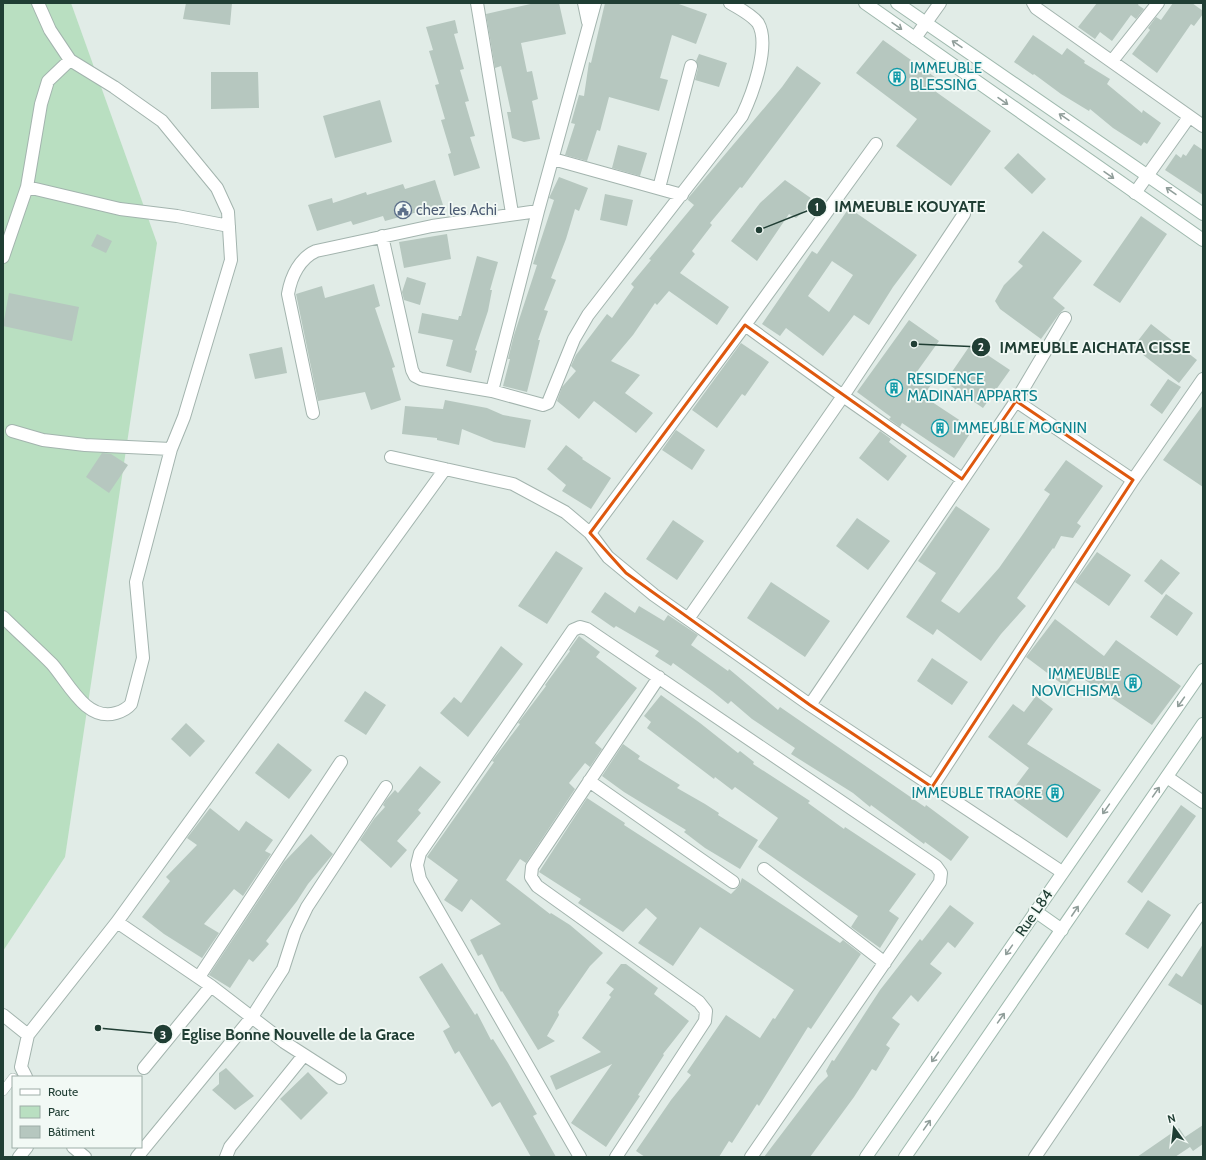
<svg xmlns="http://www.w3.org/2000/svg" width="1206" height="1160" font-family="Cabin,sans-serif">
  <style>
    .green { fill: #b9dfc1 }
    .building { fill: #b6c7bf; fill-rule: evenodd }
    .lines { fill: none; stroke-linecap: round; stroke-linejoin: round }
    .lane-casing { stroke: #a3b4ae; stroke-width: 10 }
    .street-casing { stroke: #a3b4ae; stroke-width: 14 }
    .secondary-casing { stroke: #9fb9ae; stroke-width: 14 }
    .lane { stroke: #fff; stroke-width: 9 }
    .street { stroke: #fff; stroke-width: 12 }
    .secondary { stroke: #fff; stroke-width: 12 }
    .oneway { stroke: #909e9a }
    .marked { fill: none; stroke: #de580e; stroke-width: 3; stroke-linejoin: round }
    .labels { text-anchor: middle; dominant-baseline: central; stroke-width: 3.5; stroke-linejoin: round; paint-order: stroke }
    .culture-label { font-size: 15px; fill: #0d838f; stroke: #f2f9f5; text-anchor: start }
    .service-label { font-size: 15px; fill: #4e5e75; stroke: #f2f9f5; text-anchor: start }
    .street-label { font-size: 15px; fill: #203e34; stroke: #f2f9f5 }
    .leader { fill: none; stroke: #203e34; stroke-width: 1.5 }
    .callout-dot { fill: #203e34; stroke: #f2f9f5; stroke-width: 1.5 }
    .mark-label { font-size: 12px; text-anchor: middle; font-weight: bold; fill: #fff }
    .callout-label { font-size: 16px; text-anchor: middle; font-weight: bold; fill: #203e34; stroke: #f2f9f5; stroke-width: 3.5; stroke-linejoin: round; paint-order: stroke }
  </style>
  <rect width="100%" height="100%" fill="#e1ece7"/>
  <!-- green -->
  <path class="green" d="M3,3H71L157,243L65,857L3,951Z"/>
  <!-- building -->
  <path class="building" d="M186,3H232L230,25L183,19Z
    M535,3H559L566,34L521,43L527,72L532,71L538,99L532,101L540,139L524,142L512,138L507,112H511L501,66L495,68L486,14Z
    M605,3H676L707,14L696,44L672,35L660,78L668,80L659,111L609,97L600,131L597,130L587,161L565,155L575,124L571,123L579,95L584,96L589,62L591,63Z
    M1097,3H1139L1138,5L1144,9L1136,19L1131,15L1112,41L1100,32L1095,39L1078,27Z
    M1173,3H1192L1203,11V14L1194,26L1191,24L1157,73L1132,54L1150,30L1148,28L1156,17L1161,20Z
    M455,20L458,33L454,34L464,69L460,70L469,101L465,102L475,136L470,137L480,168L454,176L448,154L451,153L441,120L445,119L435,85L439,84L429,51L433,50L426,27Z
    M1033,35L1062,55L1067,48L1085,61L1084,63L1110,79L1107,84L1142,113L1143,110L1161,123L1147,144L1144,142L1141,146L1113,128L1090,109L1089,111L1061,94L1034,74L1033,75L1014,62Z
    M883,40L939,80L932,89L991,131L951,186L896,146L917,119L856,73Z
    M699,54L727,63L719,87L695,80L698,68L696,61Z
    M797,66L821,83L742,188L740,187L710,223L712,225L692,251L695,254L680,273L729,307L717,325L669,291L657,305L655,303L633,335L611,361L640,375L625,393L653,413L636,433L594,401L579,419L557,401L562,387L576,371L571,366L576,355L607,314L612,318L634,287L631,284L651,260L649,259L694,205L688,200L689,197L782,87Z
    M211,72H258L259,108L211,109Z
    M380,100L392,142L335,158L323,116Z
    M1194,144L1203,150V195L1165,170L1176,154L1181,158L1183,154L1186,156Z
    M618,145L647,153L640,176L612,168Z
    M1018,153L1046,179L1032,194L1004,168Z
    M559,177L588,188L579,211L575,209L566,239L551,278L556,280L544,310L548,311L538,340H540L527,392L503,386L510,359H508L514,335L537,265L533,264L554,200L549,198Z
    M435,180L443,205L385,221L383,216L353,225L351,221L317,231L308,205L332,198L333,203L366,192L367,195L403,184L405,189Z
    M785,180L815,201L796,218L789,214L757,261L731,241L760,203Z
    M605,194L633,200L627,226L600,220Z
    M849,208L917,255L893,287L869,325L854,315L823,356L786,328L780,336L762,324L812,251L817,254ZM832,261L853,275L829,312L808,296Z
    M1141,216L1167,234L1120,303L1093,285Z
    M1043,231L1082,261L1053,298L1065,308L1059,314L1041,339L1000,309L995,301L1004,285L1023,266L1018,262Z
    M97,234L112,241L106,253L91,246Z
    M447,234L451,259L404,268L399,242Z
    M477,256L498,262L490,290H492L488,311L475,350L477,351L471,373L446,366L453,340L418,333L422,313L458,320L459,316H461Z
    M407,277L426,283L420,305L404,300L402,292Z
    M374,284L380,306L375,308L395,367L392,368L401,400L371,410L365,392L318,401L296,294L322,286L325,298Z
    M9,293L79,307L72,341L3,326Z
    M909,320L939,341L916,373L931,385L923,396L973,429L954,458L902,423L900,427L889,419L891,417L857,392Z
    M1151,324L1197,360L1179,383L1133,347Z
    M741,343L769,362L745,396L742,394L717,428L692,410Z
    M971,344L1010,370L983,408L945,382Z
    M282,347L287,373L255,379L249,354Z
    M1168,379L1181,387L1162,414L1150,405Z
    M445,400L487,408L503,415L531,420L525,448L494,442L462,429L459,445L437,440V438L402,434L405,406L443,409Z
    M1203,405V487L1163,460Z
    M676,430L705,450L692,470L662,450Z
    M880,431L891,439L889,442L907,456L888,481L859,458Z
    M566,445L583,458L582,459L611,478L591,509L562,491L566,485L547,469Z
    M102,453L111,454L128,465L109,493L86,477Z
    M1066,460L1103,486L1077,523L1081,526L1073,538L1061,536L1054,549L1053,548L1017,598L1026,606L1001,634L981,661L937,629L933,635L906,617L936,573L918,561L956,506L990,529L941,601L959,613L999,568L1023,534L1050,494L1044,490Z
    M857,518L890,541L868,570L836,546Z
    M673,520L704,541L677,580L646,559Z
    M556,551L583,568L547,624L518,606Z
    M1097,552L1131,575L1109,606L1075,582Z
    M1161,559L1180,573L1162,595L1144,581Z
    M771,582L830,621L805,657L747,618Z
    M605,592L635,613L639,606L664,621L668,615L698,635L691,645L728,671L729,669L778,710L780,707L925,807L926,805L969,837L951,861L925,842L924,844L871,805L870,807L853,793L791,754L795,748L752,719L731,701L728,704L712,691L673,663L671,666L655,656L659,651L616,626L614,628L591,612Z
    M1166,594L1193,613L1177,636L1150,617Z
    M1055,619L1104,656L1116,640L1181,686L1152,725L1076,674L1066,687L1026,657Z
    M579,636L600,652L596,657L637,688L595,743L602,749L590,767L585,763L569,783L575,789L526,863L520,859L506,880L550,914L551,913L570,925L603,953L590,966L558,1012L559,1015L547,1036L555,1041L538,1050L502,991L501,992L482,954L478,956L470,940L501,924L471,899L462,912L444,900L458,880L427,857L494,762L492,761L495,757L520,724L518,723L546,686L545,685L570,651L569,650Z
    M501,646L523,664L468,737L440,713L454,697L461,703Z
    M932,658L968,682L952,705L917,681Z
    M365,691L386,705L366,735L344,721Z
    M661,695L700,723L738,753L740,751L754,762L753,764L810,801L808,803L844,829L845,827L916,874L889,911L899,918L880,948L851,927L858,916L758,847L778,818L735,787L732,790L715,777L714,779L647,728L651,722L644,716Z
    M1036,696L1053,709L1027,744L1101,790L1067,838L1008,796L1029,768L988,737L1013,704L1024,712Z
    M186,723L205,741L190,757L171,739Z
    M278,743L312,770L289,799L255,773Z
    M623,744L640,756L638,759L680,785L677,788L705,804L719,813L718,815L758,840L740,869L705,848L684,832L686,830L624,792L602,776Z
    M420,766L441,782L418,810L421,813L397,841L407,850L391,868L360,840L374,819L385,807L383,805L386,800L395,790L398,793Z
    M587,798L625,823L624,825L731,894L739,886L742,878L840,943L843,940L861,954L811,1029L808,1027L759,1106L757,1104L732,1143L729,1141L719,1157H645L636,1151L671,1100L691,1075L687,1072L726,1015L760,1038L773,1018L775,1019L794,990L700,927L673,966L638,943L657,918L646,908L623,932L578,903L581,899L539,872Z
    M1181,805L1196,816L1142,893L1127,882Z
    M210,808L239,831L246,821L273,840L265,851L271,854L243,896L234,889L204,924L219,933L202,958L164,934L142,917L170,881L166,877L197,845L187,838Z
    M311,834L333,854L308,884L297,901L266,941L269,944L253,962L249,959L230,988L209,975L284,862Z
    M1148,900L1171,915L1148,949L1125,934Z
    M950,905L974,923L955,948L948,942L930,964L942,973L918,1002L911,995L892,1018L900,1024L886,1045L890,1048L876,1071L872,1069L854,1097L810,1157H764L818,1086L828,1076L826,1071L832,1060L834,1061L880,990L920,939L922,941Z
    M1203,944V1006L1168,985L1176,973L1182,977Z
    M442,963L475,1015L477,1013L491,1040L493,1039L508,1063L537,1114L533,1116L556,1157H531L500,1102L492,1107L459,1051L455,1054L443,1031L450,1027L419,977Z
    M621,964H626L658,988L654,994L689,1021L663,1054L664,1055L638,1095L640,1096L606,1147L571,1123L612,1064L556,1090L550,1076L601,1052L582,1038L611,997L609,995L614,989L606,983Z
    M226,1068L254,1096L235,1110L212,1090L219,1084V1073Z
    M308,1072L328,1093L301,1120L280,1099Z
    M1203,1125V1144L1193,1151L1190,1147L1175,1157H1137L1179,1128L1185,1137Z"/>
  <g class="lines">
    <!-- lane casing -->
    <g class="lane-casing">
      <path id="lane" d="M3,1091L13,1078"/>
    </g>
    <!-- street casing -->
    <g class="street-casing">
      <path id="street" d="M477,3L512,213
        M584,3L588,22
        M1033,3L1036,8L1203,126
        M915,38L940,3
        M1112,61L1158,3
        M553,159L682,195
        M27,187L120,209L177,216L229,226
        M659,188L691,66
        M1135,193L1189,117
        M382,236L412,370L415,376L421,379L492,391L543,405L548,403L574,339L588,315L742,116C752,95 771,45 758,23C752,15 739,8 730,3
        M3,257L27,187L41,104L48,81L70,60
        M745,325L843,396L962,479
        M492,391L538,211L595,3
        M1016,401L1133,480
        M313,413L288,294C291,276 300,258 316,251L432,226L538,211
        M12,431L43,440L85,445L171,449
        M391,457L513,484L565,512L590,533L608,557L654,595L810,705L1062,872
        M590,533L745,325L876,144
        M3,617C19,633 36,648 52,664C68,682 86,722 116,713C123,711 127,709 131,704L143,658L136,582L171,449L184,417L231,260L228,212L217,188L162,121L114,87L70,60L50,30L38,3
        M688,619L843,396L964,214
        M810,705L1016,401L1065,318
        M1167,777L1203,802
        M589,781L733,882
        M932,787L1133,480L1203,379
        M764,869L885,963
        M117,922L211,986L284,1042L340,1078
        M199,977L341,762
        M3,1015L28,1035
        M144,1068L211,986
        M26,1077L21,1067L28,1035L117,922L445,469
        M73,1147L85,1157
        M19,1157L27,1147
        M137,1157L252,1017L283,969L295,932L307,907L386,787
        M226,1157L230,1147L304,1055
        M580,1157L420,879L417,865L420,853L573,630L580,627L587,629L936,866L941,873L940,882L751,1157
        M616,1157L705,1021L706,1011L699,1002L537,886L531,877L532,867L659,677
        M1035,1157L1203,909"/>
    </g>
    <!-- secondary casing -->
    <g class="secondary-casing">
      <path id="secondary" d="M865,3L1203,240
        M897,3L1203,214
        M1035,911L1062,930
        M866,1157L1203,670
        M905,1157L1203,724"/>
    </g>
    <!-- lane -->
    <use href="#lane" class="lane"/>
    <!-- street -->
    <use href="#street" class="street"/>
    <!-- secondary -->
    <use href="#secondary" class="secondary"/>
  </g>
  <!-- one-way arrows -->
  <defs><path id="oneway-shaft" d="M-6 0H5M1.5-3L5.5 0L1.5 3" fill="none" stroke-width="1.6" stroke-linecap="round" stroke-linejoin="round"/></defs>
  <g class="oneway">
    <use href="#oneway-shaft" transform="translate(897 26) rotate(35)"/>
    <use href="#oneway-shaft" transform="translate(957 44) rotate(-146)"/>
    <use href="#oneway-shaft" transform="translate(1003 101) rotate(35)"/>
    <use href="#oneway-shaft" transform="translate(1064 117) rotate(-146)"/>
    <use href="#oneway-shaft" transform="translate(1109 175) rotate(35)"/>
    <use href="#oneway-shaft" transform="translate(1171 191) rotate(-145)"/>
    <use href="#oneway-shaft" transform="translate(1181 702) rotate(125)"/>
    <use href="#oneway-shaft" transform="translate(1156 792) rotate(-55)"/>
    <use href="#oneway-shaft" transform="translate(1106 809) rotate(125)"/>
    <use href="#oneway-shaft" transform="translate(1075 911) rotate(-56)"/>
    <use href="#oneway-shaft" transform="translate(1009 950) rotate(125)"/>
    <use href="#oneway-shaft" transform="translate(1001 1018) rotate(-55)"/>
    <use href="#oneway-shaft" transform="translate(935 1057) rotate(125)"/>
    <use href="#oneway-shaft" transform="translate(927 1125) rotate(-55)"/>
  </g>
  <!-- marked area -->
  <path class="marked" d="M745,325L962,479L1016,401L1133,480L932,787L810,705L626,573L590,533Z"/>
  <!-- icons -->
  <defs>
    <g id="building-ring" transform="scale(0.9)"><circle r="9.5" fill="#f2f9f5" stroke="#0f9aa8" stroke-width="1.5"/><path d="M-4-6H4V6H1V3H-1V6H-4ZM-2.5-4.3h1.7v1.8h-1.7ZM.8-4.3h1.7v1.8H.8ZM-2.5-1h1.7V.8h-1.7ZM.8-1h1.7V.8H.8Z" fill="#0f9aa8"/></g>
    <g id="civic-ring" transform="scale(0.9)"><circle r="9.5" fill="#f2f9f5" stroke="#5c6f8a" stroke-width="1.5"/><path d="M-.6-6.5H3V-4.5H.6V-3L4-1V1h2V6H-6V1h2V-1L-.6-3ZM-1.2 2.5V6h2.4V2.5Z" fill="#5c6f8a"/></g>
  </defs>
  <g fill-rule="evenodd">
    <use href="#building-ring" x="897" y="77"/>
    <use href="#civic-ring" x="403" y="210"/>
    <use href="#building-ring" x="894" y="388"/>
    <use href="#building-ring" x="940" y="428"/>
    <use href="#building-ring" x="1133" y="683"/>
    <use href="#building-ring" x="1055" y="793"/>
  </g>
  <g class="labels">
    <!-- culture labels -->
    <g class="culture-label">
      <text x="910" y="68">IMMEUBLE<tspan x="910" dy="17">BLESSING</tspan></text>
      <text x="907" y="379">RESIDENCE<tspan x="907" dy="17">MADINAH APPARTS</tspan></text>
      <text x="953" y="428">IMMEUBLE MOGNIN</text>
      <text x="1120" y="674" text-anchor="end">IMMEUBLE<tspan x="1120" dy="17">NOVICHISMA</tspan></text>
      <text x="1042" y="793" text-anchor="end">IMMEUBLE TRAORE</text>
    </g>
    <!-- service labels -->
    <g class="service-label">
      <text x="416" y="210">chez les Achi</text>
    </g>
    <!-- street labels -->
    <g class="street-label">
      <text transform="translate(1034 913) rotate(-55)">Rue L84</text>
    </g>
  </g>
  <!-- callouts -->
  <path class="leader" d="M759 230L817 207M914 344L981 347M98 1028L163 1034"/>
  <g class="callout-dot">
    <circle cx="759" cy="230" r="4"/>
    <circle cx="914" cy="344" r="4"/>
    <circle cx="98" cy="1028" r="4"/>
    <circle cx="817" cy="207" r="10"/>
    <circle cx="981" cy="347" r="10"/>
    <circle cx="163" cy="1034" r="10"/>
  </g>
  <g class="mark-label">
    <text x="817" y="211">1</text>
    <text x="981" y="351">2</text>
    <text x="163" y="1039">3</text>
  </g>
  <g class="callout-label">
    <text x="910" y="212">IMMEUBLE KOUYATE</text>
    <text x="1095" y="353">IMMEUBLE AICHATA CISSE</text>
    <text x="298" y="1040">Eglise Bonne Nouvelle de la Grace</text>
  </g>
  <!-- border -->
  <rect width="1206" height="1160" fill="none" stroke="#203e34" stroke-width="8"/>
  <!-- legend -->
  <rect x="12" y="1076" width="130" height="72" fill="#f2f9f5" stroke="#9eaea8"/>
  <rect x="20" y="1089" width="20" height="6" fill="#ffffff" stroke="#9eaea8"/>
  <text x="48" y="1096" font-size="12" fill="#203e34">Route</text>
  <rect x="20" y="1106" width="20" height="12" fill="#b9dfc1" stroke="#9eaea8"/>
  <text x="48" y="1116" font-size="12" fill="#203e34">Parc</text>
  <rect x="20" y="1126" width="20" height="12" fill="#b6c7bf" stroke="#9eaea8"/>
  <text x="48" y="1136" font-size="12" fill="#203e34">Bâtiment</text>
  <!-- north arrow -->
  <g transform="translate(1174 1128) rotate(345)" stroke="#f2f9f5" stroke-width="3" paint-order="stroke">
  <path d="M0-3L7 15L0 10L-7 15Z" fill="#203e34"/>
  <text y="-6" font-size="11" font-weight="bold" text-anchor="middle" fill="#203e34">N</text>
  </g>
</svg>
